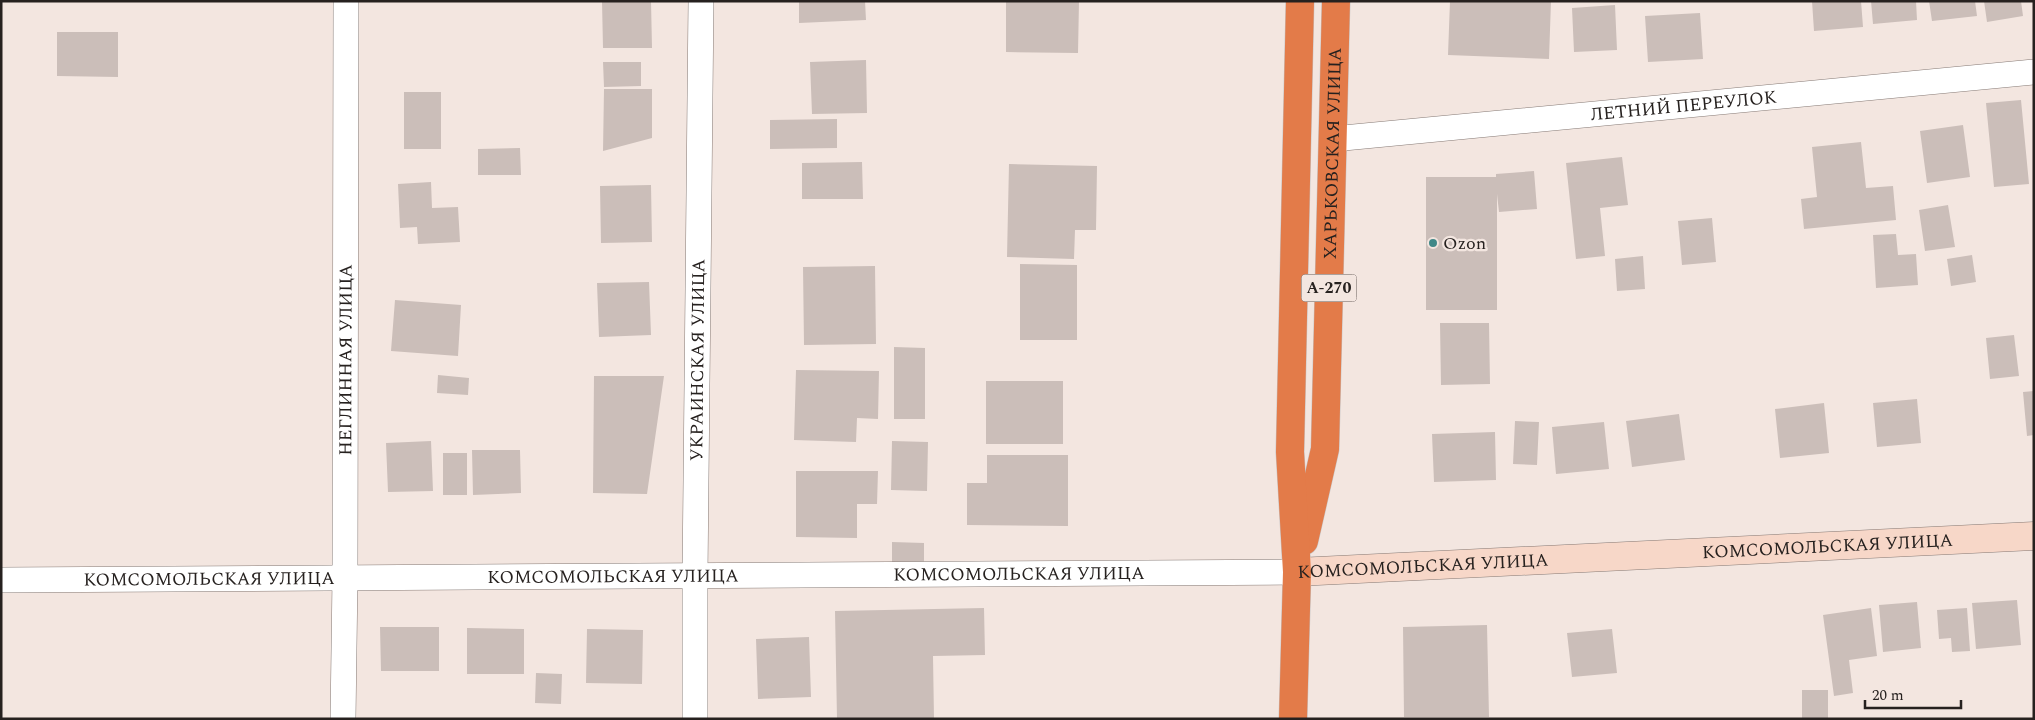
<svg xmlns="http://www.w3.org/2000/svg" width="2035" height="720" font-family="Spectral,serif">
  <style>
    .building { fill: #cbbeb9 }
    .lines { fill: none; stroke-linecap: round; stroke-linejoin: round }
    .street-casing { stroke: #867a75; stroke-width: 26 }
    .secondary-casing { stroke: #867a75; stroke-width: 29 }
    .highway-casing { stroke: #c7c5c5; stroke-width: 29 }
    .street { stroke: #fff; stroke-width: 25 }
    .secondary { stroke: #f7d7c8; stroke-width: 28 }
    .highway { stroke: #e37b49; stroke-width: 28 }
    .poi-dot { fill: #408888; stroke: #f3e6e0; stroke-width: 2 }
    .labels { text-anchor: middle; dominant-baseline: central; stroke-width: 4.5; stroke-linejoin: round; paint-order: stroke }
    .shield { fill: #f3e6e0; stroke: #645c59; stroke-width: 1 }
    .shield-label { font-size: 16px; font-weight: bold; fill: #26211f }
    .street-label { font-size: 18px; fill: #26211f; stroke: #f3e6e0 }
    .poi-label { font-size: 18px; fill: #26211f; stroke: #f3e6e0; text-anchor: start }
  </style>
  <rect width="100%" height="100%" fill="#f3e6e0"/>
  <!-- building -->
  <path class="building" d="M602,1H651L652,48H603Z
    M799,1H865L866,20L799,23Z
    M1006,1H1079L1078,53L1006,52Z
    M1450,1H1551L1549,59L1448,55Z
    M1812,1H1861L1863,27L1814,31Z
    M1871,1H1916L1917,20L1873,24Z
    M1929,1H1975L1977,16L1932,21Z
    M1984,1H2021L2023,16L1987,22Z
    M1615,5L1617,50L1574,52L1572,8Z
    M1700,13L1703,59L1648,62L1645,16Z
    M57,32H118V77L57,76Z
    M866,60L867,113L812,114L810,62Z
    M603,62H641V86L604,87Z
    M604,89H652V138L603,151Z
    M404,92H441V149H404Z
    M2021,100L2029,184L1994,187L1986,103Z
    M837,119V148L770,149V120Z
    M1963,125L1970,177L1927,183L1920,131Z
    M1861,142L1866,188L1893,186L1896,220L1804,229L1801,199L1817,197L1812,147Z
    M520,148L521,175H478V149Z
    M1622,157L1628,205L1600,208L1605,256L1576,259L1566,163Z
    M862,162L863,199H802V163Z
    M1009,164L1097,166L1096,230H1075L1074,259L1007,257Z
    M1534,171L1537,209L1499,212L1497,194V310H1426V177H1496V174Z
    M431,182L432,208L458,207L460,242L418,244L417,227L400,228L398,184Z
    M651,185L652,242L601,243L600,186Z
    M1948,205L1955,247L1925,251L1919,210Z
    M1712,218L1716,262L1682,265L1678,221Z
    M1896,234L1898,255L1916,254L1918,285L1876,288L1873,235Z
    M1972,255L1976,282L1951,286L1947,259Z
    M1643,256L1645,289L1617,291L1615,259Z
    M1020,264L1077,265V340H1020Z
    M875,266L876,344L804,345L803,267Z
    M649,282L651,335L599,337L597,283Z
    M395,300L461,305L458,356L391,351Z
    M1440,323H1489L1490,384L1441,385Z
    M2014,335L2019,376L1990,379L1986,338Z
    M894,347L925,348V419H894Z
    M796,370L879,371L878,419L857,418L856,442L794,440Z
    M438,375L469,378L468,395L437,393Z
    M594,376H664L647,494L593,493Z
    M986,381H1063V444H986Z
    M2034,391V435L2027,436L2023,392Z
    M1917,399L1921,443L1877,447L1873,403Z
    M1824,403L1829,453L1780,458L1775,409Z
    M1679,414L1685,460L1632,467L1626,421Z
    M1515,421L1539,422L1537,465L1513,464Z
    M1604,422L1609,469L1556,474L1552,427Z
    M1495,432L1496,480L1434,482L1432,434Z
    M431,441L433,491L388,492L386,443Z
    M892,441L928,442L927,491L891,490Z
    M472,450H520L521,493L473,495Z
    M443,453H467V495H443Z
    M987,455H1068V526L967,525V483H987Z
    M796,471H878L877,504H857V538L796,537Z
    M892,542L924,543V579L892,578Z
    M2017,600L2021,645L1976,649L1972,603Z
    M1917,602L1921,648L1883,652L1879,605Z
    M984,608L985,655L933,656L934,719H837L835,611Z
    M1871,608L1877,656L1849,660L1853,693L1834,696L1823,615Z
    M1967,608L1970,651L1952,652L1951,638L1939,639L1937,610Z
    M1487,625L1489,717H1404L1403,627Z
    M380,627H439V671H381Z
    M467,628L524,629V674H467Z
    M587,629L643,630L642,684L586,683Z
    M1612,629L1617,673L1572,677L1567,633Z
    M809,637L811,697L758,699L756,639Z
    M536,673L562,674L561,704L535,703Z
    M1802,690H1828V719H1802Z"/>
  <g class="lines">
    <!-- street casing -->
    <g class="street-casing">
      <g id="street">
        <path id="s1" d="M1333,139L2034,72"/>
        <path id="s2" d="M1,580L1297,572"/>
        <path id="s3" d="M343,719L345,578L346,1"/>
        <path id="s4" d="M695,719V576L701,1"/>
      </g>
    </g>
    <!-- secondary casing -->
    <g class="secondary-casing">
      <g id="secondary">
        <path id="s5" d="M1297,572L2034,536"/>
      </g>
    </g>
    <!-- highway casing -->
    <g class="highway-casing">
      <g id="highway">
        <path id="s6" d="M1304,541L1325,449L1336,1"/>
        <path d="M1293,719L1297,572L1290,452L1300,1"/>
      </g>
    </g>
    <!-- street -->
    <use href="#street" class="street"/>
    <!-- secondary -->
    <use href="#secondary" class="secondary"/>
    <!-- highway -->
    <use href="#highway" class="highway"/>
  </g>
  <!-- markers -->
  <circle class="poi-dot" cx="1433" cy="243" r="5"/>
  <g class="labels">
    <!-- shield labels -->
    <rect class="shield" x="1301.5" y="274.5" width="55" height="27" rx="4"/>
    <g class="shield-label">
      <text x="1329" y="288">А-270</text>
    </g>
    <!-- street labels -->
    <g class="street-label">
      <text stroke="none"><textPath href="#s1" startOffset="352">ЛЕТНИЙ ПЕРЕУЛОК</textPath></text>
      <text stroke="none"><textPath href="#s6" startOffset="390">ХАРЬКОВСКАЯ УЛИЦА</textPath></text>
      <text stroke="none"><textPath href="#s3" startOffset="359">НЕГЛИННАЯ УЛИЦА</textPath></text>
      <text stroke="none"><textPath href="#s4" startOffset="359">УКРАИНСКАЯ УЛИЦА</textPath></text>
      <text stroke="none"><textPath href="#s5" startOffset="531">КОМСОМОЛЬСКАЯ УЛИЦА</textPath></text>
      <text stroke="none"><textPath href="#s5" startOffset="126">КОМСОМОЛЬСКАЯ УЛИЦА</textPath></text>
      <text stroke="none"><textPath href="#s2" startOffset="1018">КОМСОМОЛЬСКАЯ УЛИЦА</textPath></text>
      <text stroke="none"><textPath href="#s2" startOffset="612">КОМСОМОЛЬСКАЯ УЛИЦА</textPath></text>
      <text stroke="none"><textPath href="#s2" startOffset="208">КОМСОМОЛЬСКАЯ УЛИЦА</textPath></text>
    </g>
    <!-- poi labels -->
    <g class="poi-label">
      <text x="1443" y="243">Ozon</text>
    </g>
  </g>
  <!-- border -->
  <rect width="2035" height="720" fill="none" stroke="#26211f" stroke-width="5"/>
  <!-- scale -->
  <path d="M1865 700v8h96v-8" fill="none" stroke="#26211f" stroke-width="2.5"/>
  <text x="1872" y="700" font-size="15" fill="#26211f" stroke="#f3e6e0" stroke-width="4" paint-order="stroke">20 m</text>
</svg>
